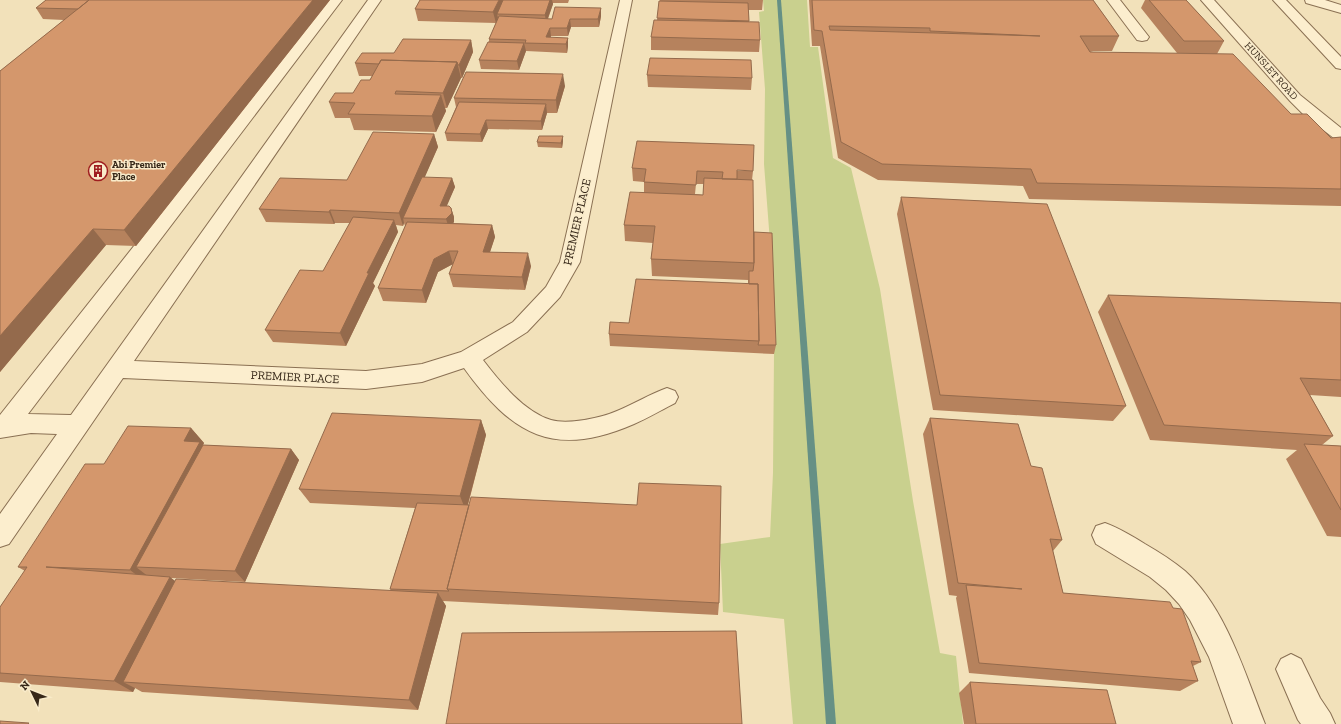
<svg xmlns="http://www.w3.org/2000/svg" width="1341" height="724" font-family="'Zilla Slab',serif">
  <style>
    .green { fill: #c9d08e }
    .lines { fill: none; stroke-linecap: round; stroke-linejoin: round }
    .stream { fill: #669085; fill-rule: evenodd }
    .minor-casing { stroke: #8a7053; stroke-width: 2 }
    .minor { fill: #fceece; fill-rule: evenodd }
    .wall { fill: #b6825d; fill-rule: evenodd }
    .shaded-wall { fill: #946a4c }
    .building { fill: #d4976c; stroke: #946a4c; fill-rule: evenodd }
    .labels { text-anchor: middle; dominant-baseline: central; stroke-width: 3; stroke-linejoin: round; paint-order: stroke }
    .far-street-label { font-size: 10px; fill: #372819; stroke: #f9ebca }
    .far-poi-label { font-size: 10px; font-weight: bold; fill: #372819; stroke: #f9ebca; text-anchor: start }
    .street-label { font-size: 12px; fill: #372819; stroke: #f9ebca }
  </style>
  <rect width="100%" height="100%" fill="#f2e1ba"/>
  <!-- green -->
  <path class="green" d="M763,0H807L810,47H818L833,158L851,168L880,289L913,501L940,653L956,656L963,724H793L784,619L723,612L720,544L770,537L773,473L774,354L770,242L764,164L765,89L759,12L764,11Z"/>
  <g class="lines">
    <!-- stream -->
    <path class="stream" d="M777,0H781L836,724H826Z"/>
    <!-- minor casing -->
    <g class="minor-casing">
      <path id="minor" d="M329,0H342L28,414L71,415L368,0H381L134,361L366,371L422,364L461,352L513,322L546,287L560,262L620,0H632L580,262L560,297L527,332L483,360C499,381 524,412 551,420C568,425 601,418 617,411C634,404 650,394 667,388L675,391L678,397L675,403C661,410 648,418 634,424C554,459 512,435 464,368L422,382L366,389L123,378L9,544L0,547V514L57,434L31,433L0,438V415Z
        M1107,0H1120L1149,37L1147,40L1142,41L1137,40Z
        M1201,0H1214L1300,95L1341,128V141L1335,139L1304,115L1290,101Z
        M1273,0H1286L1341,57V69L1336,68Z
        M1305,0H1325L1341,5V13L1306,3Z
        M1105,523C1119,528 1132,536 1145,544C1159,552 1173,561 1185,571C1226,608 1245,674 1265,724H1233L1209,657L1190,620L1179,604L1166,590L1150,577L1096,544L1092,535L1096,526Z
        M1291,654L1301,659L1320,698L1330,713L1335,724H1301L1298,720L1276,669L1281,659Z"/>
    </g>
    <!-- minor -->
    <use href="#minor" class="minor"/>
  </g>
  <!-- wall -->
  <path class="wall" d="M46,0H330L136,246L106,245L0,372V71L64,20L43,19L36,8Z
    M420,0H569L568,3H553V4L548,19H552L601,8V16L599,27H571L568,36H551L550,38H568V46L567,53L526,51L525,48L526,51L519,70L481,69L479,60L489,42V39L496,23L418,21L415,9Z
    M660,0H763L762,10H748L749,22L760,40L759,52L651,50V37L657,20Z
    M809,0H1093L1119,36L1112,51H1090L1291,114L1331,138L1341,137V206L1029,199L1023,186L878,180L838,158L820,46H812Z
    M1145,0H1186L1224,41L1217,54L1177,53L1141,8Z
    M471,40L473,52L462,78H461L447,108H445L446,111L436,132L354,130L350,118H335L329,102L353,93L370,80L372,76H359L355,63L394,53Z
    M647,75L752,78L751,90L648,87Z
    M565,86L557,113H547L542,130L488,129L482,142L447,141L445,133L456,107L454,98Z
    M434,134L438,147L424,178H452L455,187L446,206L451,208L454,217V222L453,223L492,225L495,237L490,252L531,266L525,290L453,287L449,274L453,264L438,272L426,303L383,301L378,288L405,226L404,223L403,226L396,225L398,232L373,283L375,286L346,346L273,342L265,330L323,271L350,223H335L334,224L266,222L259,209L347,180Z
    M563,141L562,148L538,147L537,142Z
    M632,168L753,171L752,180L754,232L776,345L774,354L610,346L609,334L629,323L748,284V280L652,276L651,259L653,243L625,241L624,225L644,193V182L633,181ZM696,184H704L703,195L695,194Z
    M901,197L1126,406L1113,421L933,410L897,214Z
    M1108,295L1341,303V397L1310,395L1333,436L1322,445L1341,446V537L1327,536L1286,459L1297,450L1150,440L1098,312Z
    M930,418L1031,466L1062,540L1053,551L1063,593L1173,608L1201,662L1193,666L1198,681L1180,691L969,673L956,598L957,596L949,595L923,434Z
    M481,420L486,435L468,505L719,603L718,615L443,601L446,606L418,710L142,692L135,688L133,692L0,682V607L25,571L18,567L104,464L191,428L204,443L203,445L291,449L299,460L245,582L171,578L175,581L392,591L390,589L415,508L310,503L299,489Z
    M970,682L1116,724H964L959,693Z"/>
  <!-- shaded-wall -->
  <path class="shaded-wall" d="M313,0H330L136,246L124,230Z
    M499,0H505L497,14L498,18L496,23L493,12Z
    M550,0H552L553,4L546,23L545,15Z
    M601,8V16L599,27L598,19Z
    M570,19L571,27L568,36L567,28Z
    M550,28L551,36L548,44L546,37Z
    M568,38V46L567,53L566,44Z
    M471,40L473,52L462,78L459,65Z
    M524,43L526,51L519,70L517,61Z
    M457,62L461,78L447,108L443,93Z
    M563,74L565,86L557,113L556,100Z
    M441,95L446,111L436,132L432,116Z
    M546,104L547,113L542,130L541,121Z
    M486,120L488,129L482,142L480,134Z
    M434,134L438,147L407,218H403L404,223L403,226L399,213Z
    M563,136V141L562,148L561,143Z
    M452,178L455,187L443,215L440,206Z
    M451,208L454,217V222L449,228L446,219Z
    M330,210L335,223L334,224L329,212Z
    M394,220L398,232L373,283L375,286L346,346L340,333L367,273Z
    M492,225L495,237L486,264L483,252Z
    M93,229L106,245L0,372V336Z
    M449,251L453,264L438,272L426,303L422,290L434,259Z
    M528,253L531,266L525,290L522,277Z
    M481,420L486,435L466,511L460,496Z
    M191,428L204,443L136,567L149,577L147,583L130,570L184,441Z
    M291,449L299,460L245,582L235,571Z
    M170,577L186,590L123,682L135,688L133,692L114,681Z
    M438,593L446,606L418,710L409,700Z"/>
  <!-- building -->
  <path class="building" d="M46,0H89L78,9L36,8Z
    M89,0H313L124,230L93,229L0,336V71Z
    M420,0H499L493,12L415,9Z
    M503,0H550L545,15L497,14Z
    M812,0H1093L1119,36H1080L1090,52L1233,54L1291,114H1307L1331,138L1341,137V189L1037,183L1031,169L882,164L841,142L822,31L814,30ZM829,26L930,28V31L1040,36L830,30Z
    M1149,0H1186L1224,41H1184Z
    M659,1L748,3L749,21L657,18Z
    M555,7L601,8L598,19H570L567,28H550L546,37L568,38L566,44L525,43L526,40L489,39L499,16L552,19Z
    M654,20L759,22L760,40L651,37Z
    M403,39L471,40L459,65H458L457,62L381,60L379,64L355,63L362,53H394Z
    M488,42L524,43L517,61L479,60Z
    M650,58L751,60L752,78L647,75Z
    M381,60L457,62L443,93L396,91L395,94L441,95L432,116L348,114L355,103L329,102L335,93H353L361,80H370Z
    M466,72L563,74L556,100L454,98Z
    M459,102L546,104L541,121L486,120L480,134L445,133Z
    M373,132L434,134L399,213L330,210L329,212L259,209L280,178L347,180Z
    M539,136H563L561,143L537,142Z
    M637,141L754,145L753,171L737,170V179H722L723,172L697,171L696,185L644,182L646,169L632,168Z
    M422,177L452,178L440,206H449L451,208L452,213L446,219L403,218Z
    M704,178L753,180L754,263L651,259L655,226L624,225L630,192L703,195Z
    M901,197L1047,204L1126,406L940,395Z
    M353,217L394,220L367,273H369L340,333L265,330L300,270L323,271Z
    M407,222L492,225L483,252L528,253L522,277L449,274L458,251H449L434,259L422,290L378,288Z
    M754,232L772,233L776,345H758L759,341L758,284H749V271H753L754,263Z
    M636,279L758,284L759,341L609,334L610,322L629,323Z
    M1108,295L1341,303V380L1300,378L1333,436L1164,425Z
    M332,413L481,420L460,496L299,489Z
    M930,418L1018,424L1031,466L1042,468L1062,540L1050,539L1063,593L1170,602L1173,608L1182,609L1201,662L1191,661L1198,681L979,663L966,585L1022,589L958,583Z
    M128,426L191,428L184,441L200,442L130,570L46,567L170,577L114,681L0,673V607L27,567H18L85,464H104Z
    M1304,444L1341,446V510Z
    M203,445L291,449L235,571L136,567Z
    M639,483L721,486L719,603L447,589L471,497L637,505Z
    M417,503L469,505L447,589L449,591L390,589Z
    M176,579L438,593L409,700L123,682Z
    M736,631L742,724H446L462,633Z
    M970,682L1107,690L1116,724H976Z
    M0,721L29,723L28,724H0Z"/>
  <!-- icons -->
  <defs>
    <g id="building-ring" transform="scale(1)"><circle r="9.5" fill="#f9ebca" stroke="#9f1d1f" stroke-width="1.5"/><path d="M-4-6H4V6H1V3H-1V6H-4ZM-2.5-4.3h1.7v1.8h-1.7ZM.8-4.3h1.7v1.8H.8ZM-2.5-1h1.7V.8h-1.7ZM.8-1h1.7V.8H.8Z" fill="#9f1d1f"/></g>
  </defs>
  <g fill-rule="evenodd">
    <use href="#building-ring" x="98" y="171"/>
  </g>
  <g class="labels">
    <!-- far-street labels -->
    <g class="far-street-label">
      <text transform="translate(1271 71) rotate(48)">HUNSLET ROAD</text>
    </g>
    <!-- far-poi labels -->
    <g class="far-poi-label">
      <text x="112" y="165">Abi Premier<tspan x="112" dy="12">Place</tspan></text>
    </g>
    <!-- street labels -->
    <g class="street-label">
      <text transform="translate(577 222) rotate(-77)">PREMIER PLACE</text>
      <text transform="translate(295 377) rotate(3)">PREMIER PLACE</text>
    </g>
  </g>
  <!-- north arrow -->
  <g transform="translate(32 692) rotate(313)" stroke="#f9ebca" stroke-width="3" paint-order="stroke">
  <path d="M0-3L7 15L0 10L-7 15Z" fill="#372819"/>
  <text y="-6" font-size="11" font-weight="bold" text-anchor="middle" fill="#372819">N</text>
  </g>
</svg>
